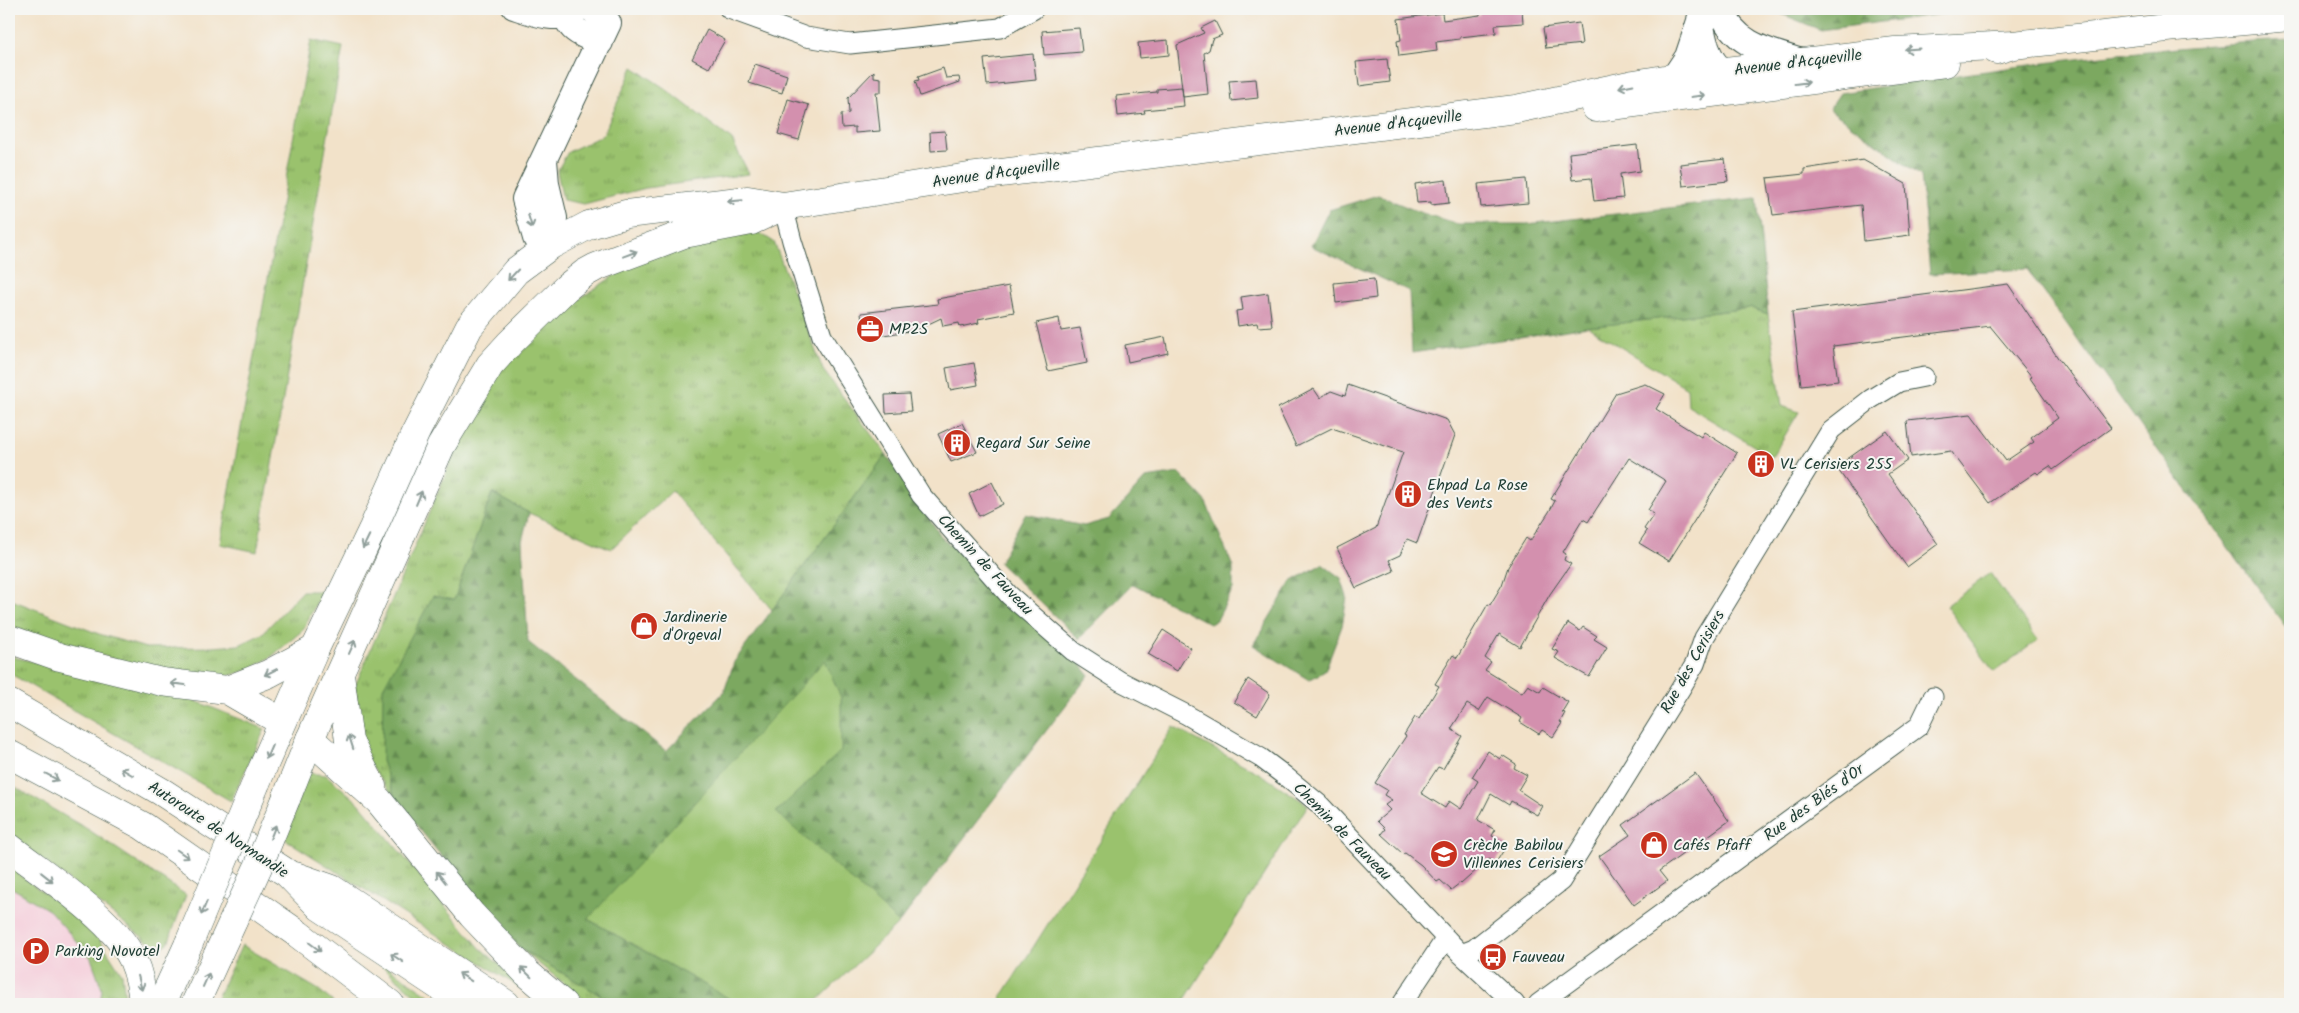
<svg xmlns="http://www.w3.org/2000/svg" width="2299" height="1013" font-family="Kalam,sans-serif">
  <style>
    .built { fill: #f5cfdb }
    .grass { fill: url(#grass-tufts); stroke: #5c8050 }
    .forest { fill: url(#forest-firs); stroke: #4d724a }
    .garden { fill: #9ac26d; stroke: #5c8050 }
    .building { fill: #d390ae }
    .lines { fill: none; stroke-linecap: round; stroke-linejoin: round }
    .street-casing { stroke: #3f564a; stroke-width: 21 }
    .secondary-casing { stroke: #3f564a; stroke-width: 28 }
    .primary-casing { stroke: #3f564a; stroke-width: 29 }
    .highway-casing { stroke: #3f564a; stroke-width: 29 }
    .street { stroke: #fff; stroke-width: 19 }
    .secondary { stroke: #fff; stroke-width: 26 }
    .primary { stroke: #fff; stroke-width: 28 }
    .highway { stroke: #fff; stroke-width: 28 }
    .primary-bridge-casing { stroke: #3f564a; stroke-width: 29; stroke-linecap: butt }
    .primary-bridge { stroke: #fff; stroke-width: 28 }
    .oneway { stroke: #8f9e9a }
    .labels { text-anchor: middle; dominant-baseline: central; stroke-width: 4; stroke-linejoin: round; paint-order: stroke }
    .street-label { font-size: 16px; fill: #1f3d34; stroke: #f6f6f2 }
    .poi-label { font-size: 16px; fill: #1f3d34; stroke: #f6f6f2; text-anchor: start }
  </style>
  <defs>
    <pattern id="grass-tufts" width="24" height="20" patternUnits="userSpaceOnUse" patternTransform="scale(1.25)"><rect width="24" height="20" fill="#9ac26d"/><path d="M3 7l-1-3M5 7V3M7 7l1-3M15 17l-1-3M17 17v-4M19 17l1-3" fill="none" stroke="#7d9f5a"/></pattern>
    <pattern id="forest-firs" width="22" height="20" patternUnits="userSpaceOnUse" patternTransform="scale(1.25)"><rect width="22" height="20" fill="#7ba860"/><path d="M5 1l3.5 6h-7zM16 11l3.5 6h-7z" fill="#648a50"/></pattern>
  </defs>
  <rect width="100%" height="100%" fill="#f6f6f2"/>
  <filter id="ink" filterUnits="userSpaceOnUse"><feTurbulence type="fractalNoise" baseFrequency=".02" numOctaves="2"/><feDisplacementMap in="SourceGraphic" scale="10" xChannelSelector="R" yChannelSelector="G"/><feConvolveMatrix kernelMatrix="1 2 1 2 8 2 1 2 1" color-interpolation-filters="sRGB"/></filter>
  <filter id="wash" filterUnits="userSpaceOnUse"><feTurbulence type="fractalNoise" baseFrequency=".0096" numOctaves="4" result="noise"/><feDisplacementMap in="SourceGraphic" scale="20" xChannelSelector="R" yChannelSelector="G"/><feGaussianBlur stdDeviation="1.12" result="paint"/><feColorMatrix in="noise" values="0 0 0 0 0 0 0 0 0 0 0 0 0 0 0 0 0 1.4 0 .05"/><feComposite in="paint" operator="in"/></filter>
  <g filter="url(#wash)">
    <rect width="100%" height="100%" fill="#f2e2c9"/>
    <!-- built -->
    <path class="built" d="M9,881L76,930L122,974L110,1004H9Z"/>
    <!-- grass -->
    <path class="grass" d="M311,40L343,47L257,552L220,544Z
      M633,67L663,87L732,140L749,174L646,188L584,204L563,200L557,171L568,152L603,135Z
      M758,232L774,242L823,370L886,454L772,610L672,491L611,549L529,513L492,493L454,601L382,761L396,800L364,756L355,686L461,438L502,366L567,307L615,275L656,251Z
      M1751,308L1768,314L1782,406L1799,412L1772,457L1688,406L1687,388L1588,327Z
      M302,591H322L303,630L271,657L251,669L221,678L187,679L63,645L9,626V599L99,634L146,648L212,647L239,645L262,634Z
      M9,656L89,675L168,690L265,729L231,801L9,673Z
      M307,773L326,775L359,803L480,948L546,1004L285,839Z
      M9,784L89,830L186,895L168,943L159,950L9,834Z
      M9,867L93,929L122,974L126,1004H100L102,989L91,958L50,911L9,886Z
      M242,945L319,990L335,1004H214Z
      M519,948L616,1004H590Z
      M370,955L442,1004H425Z"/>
    <!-- forest -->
    <path class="forest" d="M1769,9H1982L1821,30Z
      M2290,40V633L2027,269L1930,274L1921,176L1829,109L1840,93C1987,70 2141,47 2290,40Z
      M1378,195L1419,212L1458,224H1527L1757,198L1768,314L1750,308L1588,327L1412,353L1409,291L1311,246L1329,210Z
      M886,454L943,539L1066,645L1089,675L899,923L776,812L841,751V698L825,661L589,920L739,1004H616L519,948L472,894L396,800L382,761L383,688L433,596L454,600L492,493L529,513L522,541L528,642L666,751L724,692L734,662Z
      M1179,473L1205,500L1233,567V589L1217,620L1210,624L1133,584L1079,639L999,563L1025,514L1084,526L1109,519L1146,478Z
      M1322,564L1341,578L1347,597L1342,626L1325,671L1309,680L1253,645L1291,582Z"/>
    <!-- garden -->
    <path class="garden" d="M1990,573L2038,640L1994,672L1946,606Z
      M825,660L841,698V751L776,812L899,923L814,1004H739L588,919Z
      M1173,727L1259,773L1308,805L1182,1004H997Z"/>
    <g id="blocks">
      <!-- building -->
      <path class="building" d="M1480,9H1522L1523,23L1495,25L1496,33L1460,37V39L1436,42L1437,51L1399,56L1397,41L1401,40L1398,19L1442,13L1443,20L1480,15Z
        M1215,21L1222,35L1212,39L1209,50L1204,53L1208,94L1183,97L1177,45L1204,33L1201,28Z
        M1579,23L1582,44L1546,48L1543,28Z
        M1079,28L1082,52L1044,55L1042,31Z
        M707,30L725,40L709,68L692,59Z
        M1168,40L1169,55L1140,58L1138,43Z
        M1033,54L1036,80L987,85L984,59Z
        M1387,59L1390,82L1359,86L1356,62Z
        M755,64L787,75L782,93L749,83Z
        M943,68L946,78L959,77L960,82L920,96L915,81L919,80L918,77Z
        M874,71V77L881,78V92H876L880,131L855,133V127L842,128L841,114L849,113L848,98Z
        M1256,79L1258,98L1231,101L1229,81Z
        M1182,87L1184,106L1144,110L1145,113L1118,116L1116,96L1157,92V89Z
        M788,99L809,105L799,140L778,134Z
        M945,131L947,150L931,151L930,132Z
        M1637,145L1640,171L1620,174L1623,198L1594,201L1591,178L1572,180L1569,153Z
        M1725,159L1728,181L1683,186L1680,164Z
        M1863,160L1906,184L1910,235L1864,241L1861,205L1773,215L1767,178L1804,174V169Z
        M1526,179L1528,203L1481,207L1478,184Z
        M1446,180L1449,203L1431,205V202L1417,203L1415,184Z
        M1374,279L1376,298L1336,303L1334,283Z
        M2008,284L2058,358L2111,428L2053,470L2050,466L2038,474L2036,472L1990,503L1951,451L1911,457L1907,421L1971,414L2006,461L2034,442L2031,438L2058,418L2030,378L2032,377L1990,326L1833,346L1838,381L1801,385L1792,312Z
        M1009,286L1014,312L978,319L979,323L960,327L959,323L943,326L941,318L916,330L864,338L861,313L938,304L937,299Z
        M1268,293L1272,326L1258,327L1257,323L1238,326L1236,311L1243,310L1241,297Z
        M1059,318L1061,331L1080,328L1087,363L1048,371L1036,323Z
        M1165,337L1168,353L1128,362L1125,345Z
        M974,363L978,385L950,390L946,368Z
        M1645,384L1665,394L1656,409L1701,437L1704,432L1737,453L1669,561L1639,543L1647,531L1644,529L1654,514L1648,510L1666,481L1629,458L1588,522L1583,519L1563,552L1566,554L1564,560L1571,564L1550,594L1520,647L1499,634L1485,658L1491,662L1485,670L1522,693L1528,685L1540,692L1543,687L1568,702L1562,712L1565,713L1560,722L1562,723L1553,737L1542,730L1539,734L1520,722L1522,718L1488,697L1479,711L1467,704L1451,729L1462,736L1443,769L1438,767L1421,793L1445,808L1449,801L1461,809L1478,781L1472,777L1488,751L1500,759L1502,755L1516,764L1514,768L1527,775L1518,790L1542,806L1537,815L1511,801L1509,805L1491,794L1478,820L1495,830L1492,836L1507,845L1495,864L1489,859L1461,884L1460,883L1451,890L1440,880L1437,882L1421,865L1405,853L1403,854L1381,834L1385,829L1377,821L1390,810L1385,805L1392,800L1384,795L1387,790L1375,783L1406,736L1404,735L1415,717L1419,719L1439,686L1435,684L1453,655L1457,658L1488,604L1490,605L1502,585L1508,567L1526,538L1530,541L1549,512L1555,501L1551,499L1616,393Z
        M1348,385L1447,420L1455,435L1417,543L1407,539L1400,555L1389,560L1394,571L1356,588L1337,548L1376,528L1403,452L1332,428L1296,446L1278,408L1314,389L1320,398L1331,391L1345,396Z
        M909,394L911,411L886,413L885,395Z
        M962,423L977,452L951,462L938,434Z
        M1887,431L1908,460L1888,474L1938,544L1907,567L1836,467Z
        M992,482L1003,504L979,516L969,494Z
        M1568,623L1580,631L1583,627L1597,636L1594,639L1607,647L1589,677L1555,658L1559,652L1552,649Z
        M1163,630L1191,648L1177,671L1148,654Z
        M1248,679L1270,694L1257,716L1234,702Z
        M1695,773L1729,821L1659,871L1667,881L1634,905L1599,856L1630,835L1623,825Z"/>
    </g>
  </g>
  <g filter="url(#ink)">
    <use href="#blocks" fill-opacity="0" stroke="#3f564a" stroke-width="1"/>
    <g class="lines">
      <!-- street casing -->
      <g class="street-casing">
        <path id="street" d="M512,9C533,16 557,26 577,14
          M729,9L806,37L850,44L1000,28L1034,9
          M783,206L792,241L822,336L921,495L1009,595L1073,651L1120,681L1187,715L1261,758L1285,776L1319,804L1461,954L1515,1004
          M1461,954L1474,949L1488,938L1561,881L1681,688L1695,664L1704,638L1831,430L1871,399L1899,382L1924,377
          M1402,1004L1446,938
          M1538,1004L1919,726L1933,697"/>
      </g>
      <!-- secondary casing -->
      <g class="secondary-casing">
        <path id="secondary" d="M566,9C566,30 583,35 600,42
          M1721,9C1733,45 1769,52 1802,62
          M1700,20C1703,39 1707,60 1723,72
          M1674,78L1688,57L1704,9
          M544,160L546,184L554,218L551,245L536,238L525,199L608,23L592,9"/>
      </g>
      <!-- primary casing -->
      <g class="primary-casing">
        <path id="primary" d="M1996,50L2013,45L2176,27L2290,17
          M1596,108L1945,63
          M256,783L315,649L373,528L415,434L469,327L516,271L551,245L589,225L626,214L748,200L783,206
          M286,799L310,739L441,446L490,365L510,343L566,288L585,273L596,267L684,234L751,221L783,206L969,177L1516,109L1634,84L1683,76L1895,51L2013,45
          M161,1004L189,943
          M195,1004L217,956"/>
      </g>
      <!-- highway casing -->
      <g class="highway-casing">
        <path id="highway" d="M9,639L60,657L162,682L227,690L282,722
          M340,674L349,741L372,786
          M227,690L268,674L315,649
          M9,703L162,792L287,873L320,907L466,1004
          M310,739L379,801L472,915L527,973L563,1004
          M9,754L143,826L298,934L390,1004
          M9,847C46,876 113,918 133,960C139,974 142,989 143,1004
          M295,876L332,889L506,1004"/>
      </g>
      <!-- street -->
      <use href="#street" class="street"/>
      <!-- secondary -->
      <use href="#secondary" class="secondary"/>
      <!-- primary -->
      <use href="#primary" class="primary"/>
      <!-- highway -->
      <use href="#highway" class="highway"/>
      <!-- primary-bridge casing -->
      <g class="primary-bridge-casing">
        <path id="primary-bridge" d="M189,943L256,783
          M217,956L258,867L286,799"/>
      </g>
      <!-- primary-bridge -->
      <use href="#primary-bridge" class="primary-bridge"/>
    </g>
    <!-- one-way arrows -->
    <defs><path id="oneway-shaft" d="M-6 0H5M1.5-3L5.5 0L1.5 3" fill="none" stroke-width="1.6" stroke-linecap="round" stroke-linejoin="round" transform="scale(1.25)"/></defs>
    <g class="oneway">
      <use href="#oneway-shaft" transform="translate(1912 49) rotate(176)"/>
      <use href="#oneway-shaft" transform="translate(1802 83) rotate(-7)"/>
      <use href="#oneway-shaft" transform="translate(1626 86) rotate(168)"/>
      <use href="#oneway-shaft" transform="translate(1698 96) rotate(-7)"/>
      <use href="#oneway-shaft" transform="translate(735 201) rotate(175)"/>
      <use href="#oneway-shaft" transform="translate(530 221) rotate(73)"/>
      <use href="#oneway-shaft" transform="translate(630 254) rotate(-21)"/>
      <use href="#oneway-shaft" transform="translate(513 275) rotate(133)"/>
      <use href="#oneway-shaft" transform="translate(419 498) rotate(-67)"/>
      <use href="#oneway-shaft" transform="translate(366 542) rotate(116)"/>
      <use href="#oneway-shaft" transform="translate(352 647) rotate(-66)"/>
      <use href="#oneway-shaft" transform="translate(271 672) rotate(154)"/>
      <use href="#oneway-shaft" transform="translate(178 684) rotate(-173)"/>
      <use href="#oneway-shaft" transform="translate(351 742) rotate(-108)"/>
      <use href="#oneway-shaft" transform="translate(269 752) rotate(113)"/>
      <use href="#oneway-shaft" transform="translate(127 772) rotate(-150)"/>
      <use href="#oneway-shaft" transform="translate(52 777) rotate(28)"/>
      <use href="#oneway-shaft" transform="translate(273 832) rotate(-68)"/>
      <use href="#oneway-shaft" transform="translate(183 854) rotate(35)"/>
      <use href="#oneway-shaft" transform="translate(47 877) rotate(38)"/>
      <use href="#oneway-shaft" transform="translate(441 877) rotate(-129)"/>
      <use href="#oneway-shaft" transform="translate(204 908) rotate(113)"/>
      <use href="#oneway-shaft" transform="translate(315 947) rotate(37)"/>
      <use href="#oneway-shaft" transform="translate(397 958) rotate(-146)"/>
      <use href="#oneway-shaft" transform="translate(526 972) rotate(-136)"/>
      <use href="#oneway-shaft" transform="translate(465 977) rotate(-147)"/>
      <use href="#oneway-shaft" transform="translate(206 980) rotate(-66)"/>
      <use href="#oneway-shaft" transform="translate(140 983) rotate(75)"/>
    </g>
  </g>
  <!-- icons -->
  <defs>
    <g id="office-disc" transform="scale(1.4375)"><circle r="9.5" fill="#c8321e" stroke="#f6f6f2"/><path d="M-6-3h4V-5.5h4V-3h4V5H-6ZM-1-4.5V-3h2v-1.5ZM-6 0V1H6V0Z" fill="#fff"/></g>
    <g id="building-disc" transform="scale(1.4375)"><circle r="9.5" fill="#c8321e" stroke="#f6f6f2"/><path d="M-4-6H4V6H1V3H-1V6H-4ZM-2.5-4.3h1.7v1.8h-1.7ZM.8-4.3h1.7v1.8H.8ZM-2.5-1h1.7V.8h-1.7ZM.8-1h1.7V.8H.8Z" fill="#fff"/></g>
    <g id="shop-disc" transform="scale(1.4375)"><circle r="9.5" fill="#c8321e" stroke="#f6f6f2"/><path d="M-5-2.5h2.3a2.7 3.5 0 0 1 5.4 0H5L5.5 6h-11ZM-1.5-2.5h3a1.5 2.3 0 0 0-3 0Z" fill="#fff"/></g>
    <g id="school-disc" transform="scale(1.4375)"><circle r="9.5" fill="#c8321e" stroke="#f6f6f2"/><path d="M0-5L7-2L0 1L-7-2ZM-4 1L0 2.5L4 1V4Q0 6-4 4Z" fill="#fff"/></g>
    <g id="parking-disc" transform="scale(1.4375)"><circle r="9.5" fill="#c8321e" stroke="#f6f6f2"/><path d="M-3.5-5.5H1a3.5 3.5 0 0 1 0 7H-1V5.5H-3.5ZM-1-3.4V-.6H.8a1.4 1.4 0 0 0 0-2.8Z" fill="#fff"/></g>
    <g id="bus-disc" transform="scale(1.4375)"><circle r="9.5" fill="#c8321e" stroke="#f6f6f2"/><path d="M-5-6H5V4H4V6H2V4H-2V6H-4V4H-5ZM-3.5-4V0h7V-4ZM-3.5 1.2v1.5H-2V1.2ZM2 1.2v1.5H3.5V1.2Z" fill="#fff"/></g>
  </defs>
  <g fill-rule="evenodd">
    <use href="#office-disc" x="870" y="329"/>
    <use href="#building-disc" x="957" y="443"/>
    <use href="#building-disc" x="1761" y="464"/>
    <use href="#building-disc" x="1408" y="494"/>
    <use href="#shop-disc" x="644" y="626"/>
    <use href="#shop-disc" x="1654" y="845"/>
    <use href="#school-disc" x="1444" y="854"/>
    <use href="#parking-disc" x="36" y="951"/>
    <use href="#bus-disc" x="1493" y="957"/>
  </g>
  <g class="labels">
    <!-- street labels -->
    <g class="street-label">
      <text transform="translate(1798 63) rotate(-7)">Avenue d'Acqueville</text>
      <text transform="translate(1398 124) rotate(-7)">Avenue d'Acqueville</text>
      <text transform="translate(996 174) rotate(-8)">Avenue d'Acqueville</text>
      <text transform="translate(985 565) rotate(47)">Chemin de Fauveau</text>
      <text transform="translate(1693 662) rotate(-61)">Rue des Cerisiers</text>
      <text transform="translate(1814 803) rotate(-36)">Rue des Blés d'Or</text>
      <text transform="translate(218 830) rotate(33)">Autoroute de Normandie</text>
      <text transform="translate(1342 832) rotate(45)">Chemin de Fauveau</text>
    </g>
    <!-- poi labels -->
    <g class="poi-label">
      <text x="889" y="329">MP2S</text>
      <text x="976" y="443">Regard Sur Seine</text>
      <text x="1780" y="464">VL Cerisiers 255</text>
      <text x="1427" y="485">Ehpad La Rose<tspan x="1427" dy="18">des Vents</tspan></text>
      <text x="663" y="617">Jardinerie<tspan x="663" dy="18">d'Orgeval</tspan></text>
      <text x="1463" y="845">Crèche Babilou<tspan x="1463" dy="18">Villennes Cerisiers</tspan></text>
      <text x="1673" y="845">Cafés Pfaff</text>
      <text x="55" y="951">Parking Novotel</text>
      <text x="1512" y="957">Fauveau</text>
    </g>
  </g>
  <!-- margin -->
  <rect width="2299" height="1013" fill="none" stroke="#f6f6f2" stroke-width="30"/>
</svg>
